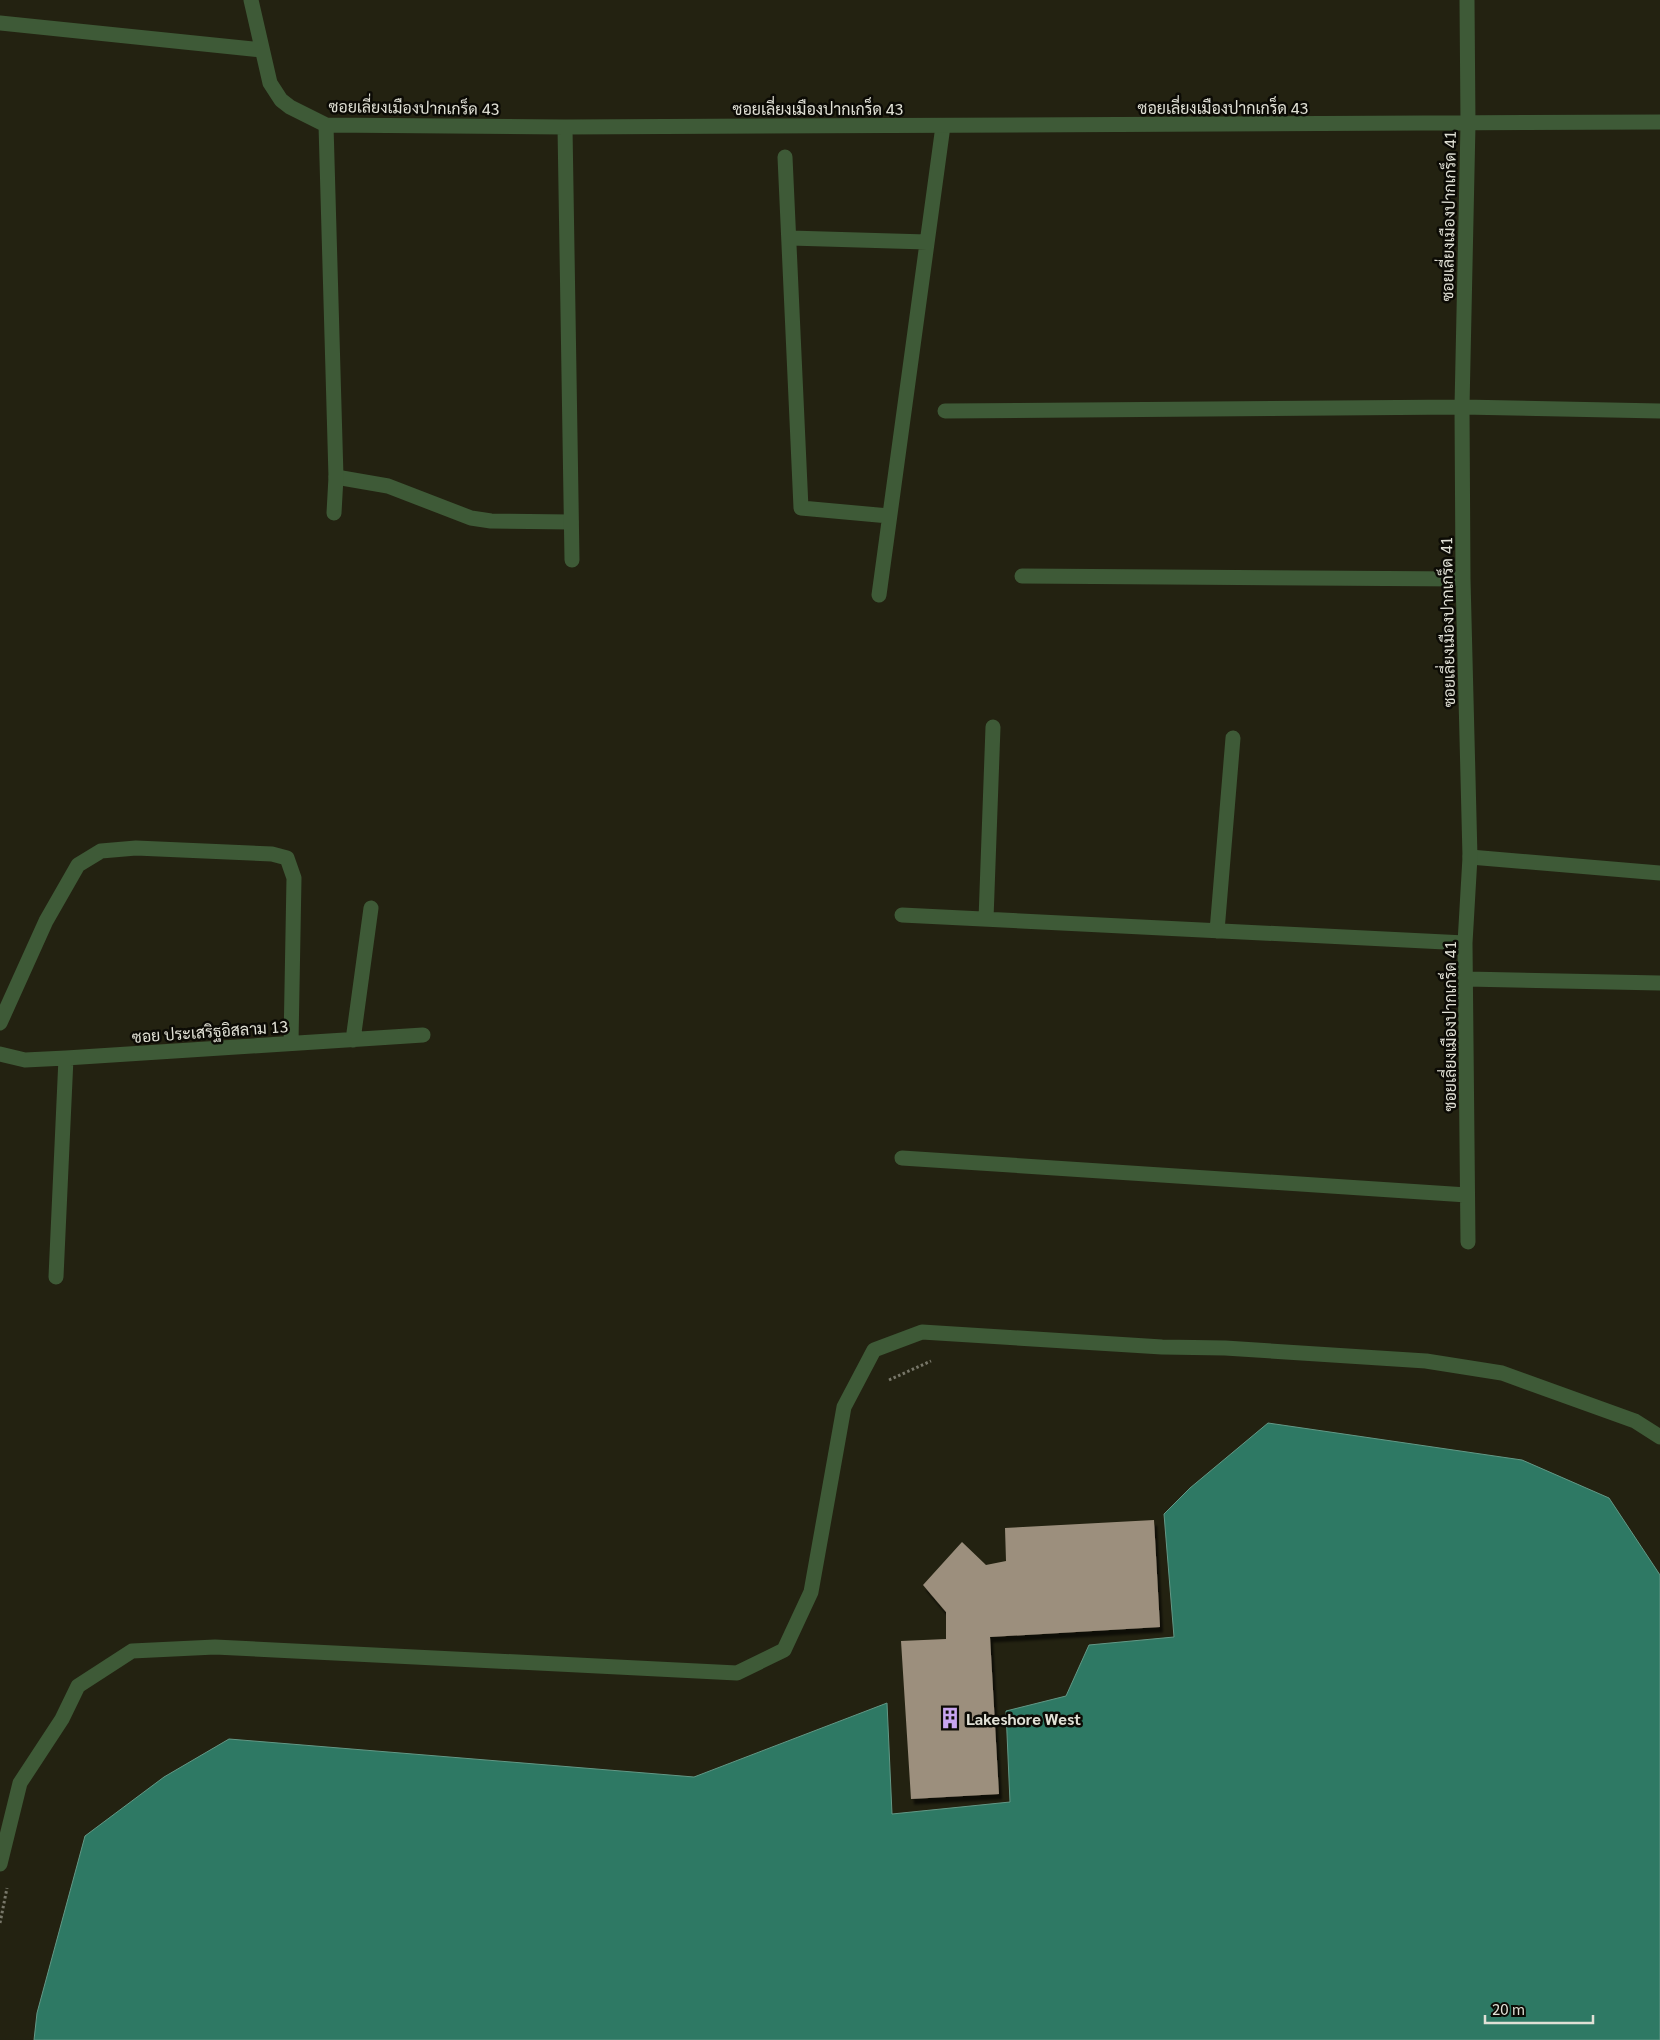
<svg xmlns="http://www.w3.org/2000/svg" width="1660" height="2040" font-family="Georgia,Sarabun,serif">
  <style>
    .water { fill: #2e7964; stroke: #639886 }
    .building { fill: #9c8f7d; filter: url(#shadow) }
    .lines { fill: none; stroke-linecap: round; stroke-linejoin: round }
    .path { stroke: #787769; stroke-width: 3; stroke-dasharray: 2.5 2.5; stroke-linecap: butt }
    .service { stroke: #3e5a37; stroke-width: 15 }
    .minor { stroke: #3e5a37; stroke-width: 15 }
    .labels { text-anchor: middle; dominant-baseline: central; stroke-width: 5; stroke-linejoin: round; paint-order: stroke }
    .street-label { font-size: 16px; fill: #e0e0d5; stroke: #0c0b05 }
    .poi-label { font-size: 16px; font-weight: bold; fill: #e0e0d5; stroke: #0c0b05; text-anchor: start }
  </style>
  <defs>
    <filter id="shadow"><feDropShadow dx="3" dy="5.5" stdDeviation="1" flood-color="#0009"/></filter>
  </defs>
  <rect width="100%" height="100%" fill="#232211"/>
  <!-- water -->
  <path class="water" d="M1268,1423L1522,1460L1609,1498L1660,1575V2040H34L37,2013L85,1836L164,1777L229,1739L694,1777L887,1703L892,1814L1010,1802L1006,1711L1066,1696L1089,1645L1174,1637L1164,1514L1190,1488Z"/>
  <!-- building -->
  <path class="building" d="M1154,1520L1160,1627L990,1637L999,1794L911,1799L901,1641L946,1639V1612L923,1585L962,1542L986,1565L1006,1561L1005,1528Z"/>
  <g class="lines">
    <!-- path -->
    <path class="path" d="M889,1380L931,1361
      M0,1923L7,1888"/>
    <!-- service -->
    <path class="service" d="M785,157L801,508L889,516
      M790,238L927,242
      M336,477L388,486L471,518L491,521L571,522
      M879,595L943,126
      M1470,857L1660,873"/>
    <!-- minor -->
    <path class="minor" d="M251,0L270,83L281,100L290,107L326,125L565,127L1660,122
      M1467,0L1468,124L1462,407L1463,579L1470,857L1465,943L1468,1242
      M0,23L262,50
      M326,125L336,477L334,513
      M565,127L572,560
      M945,411L1462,407L1660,411
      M1022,576L1463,579
      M902,915L1465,943
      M986,919L993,727
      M1217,931L1233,738
      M1466,979L1660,983
      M0,1023L46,921L78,865L101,851L136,848L272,854L287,858L294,878L291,1043
      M353,1040L371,908
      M0,1054L25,1060L66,1058L423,1035
      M902,1158L1467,1195
      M56,1277L66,1058
      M0,1864L20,1783L62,1719L78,1686L132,1651L215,1647L737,1673L784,1650L811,1592L844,1407L874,1350L922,1332L1162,1347L1225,1348L1426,1361L1502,1373L1635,1421L1660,1437"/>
  </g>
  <!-- icons -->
  <defs>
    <g id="building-bare" transform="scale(1.725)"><path d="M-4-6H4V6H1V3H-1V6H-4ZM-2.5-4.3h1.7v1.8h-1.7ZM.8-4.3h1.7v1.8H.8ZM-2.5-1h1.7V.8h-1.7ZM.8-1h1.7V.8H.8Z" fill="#c8a5ef" stroke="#0c0b05" stroke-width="2.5" paint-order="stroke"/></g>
  </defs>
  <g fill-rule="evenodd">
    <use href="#building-bare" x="950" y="1718"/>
  </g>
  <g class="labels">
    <!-- street labels -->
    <g class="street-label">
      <text transform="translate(414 107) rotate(1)">ซอยเลี่ยงเมืองปากเกร็ด 43</text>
      <text x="1223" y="107">ซอยเลี่ยงเมืองปากเกร็ด 43</text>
      <text x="818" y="108">ซอยเลี่ยงเมืองปากเกร็ด 43</text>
      <text transform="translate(1448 216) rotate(-89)">ซอยเลี่ยงเมืองปากเกร็ด 41</text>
      <text transform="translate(1447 622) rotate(-91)">ซอยเลี่ยงเมืองปากเกร็ด 41</text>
      <text transform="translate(1449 1026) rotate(-90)">ซอยเลี่ยงเมืองปากเกร็ด 41</text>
      <text transform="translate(210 1031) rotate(-4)">ซอย ประเสริฐอิสลาม 13</text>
    </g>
    <!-- poi labels -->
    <g class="poi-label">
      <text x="966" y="1718">Lakeshore West</text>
    </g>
  </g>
  <!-- scale -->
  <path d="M1485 2015v8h108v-8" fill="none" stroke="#e0e0d5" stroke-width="2.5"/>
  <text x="1492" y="2015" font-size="15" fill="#e0e0d5" stroke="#0c0b05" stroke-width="4" paint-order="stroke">20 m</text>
</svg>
